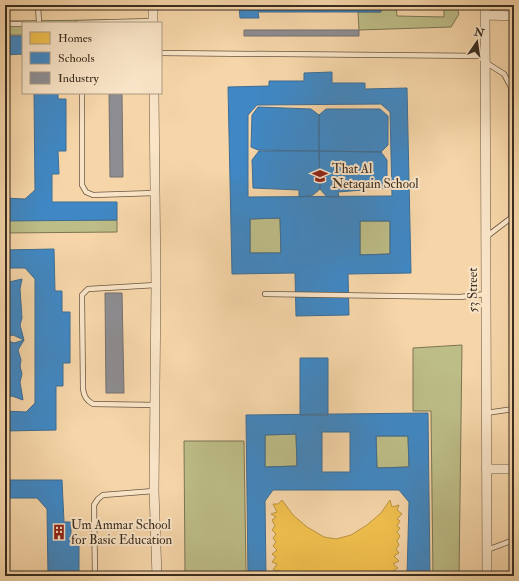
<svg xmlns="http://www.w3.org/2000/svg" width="519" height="581" font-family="'IM FELL Double Pica',serif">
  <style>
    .green { fill: #bdbd87; stroke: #7c7554 }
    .homes { fill: #f2c14e; stroke: #bb9540 }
    .schools { fill: #3f88c5; stroke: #3e6d94; fill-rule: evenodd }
    .industry { fill: #8d8d92; stroke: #747070 }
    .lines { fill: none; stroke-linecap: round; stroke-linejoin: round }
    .lane-casing { stroke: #695742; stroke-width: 6 }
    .street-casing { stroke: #695742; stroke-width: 10 }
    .lane { stroke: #f9e4c7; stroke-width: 4.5 }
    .street { stroke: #f9e4c7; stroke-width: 9 }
    .labels { text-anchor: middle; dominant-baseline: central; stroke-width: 4; stroke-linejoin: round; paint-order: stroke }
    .poi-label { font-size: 13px; fill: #3a2d20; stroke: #f9e4c7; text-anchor: start }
    .street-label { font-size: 13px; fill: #3a2d20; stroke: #f9e4c7 }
  </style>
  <rect width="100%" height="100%" fill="#f6d6a9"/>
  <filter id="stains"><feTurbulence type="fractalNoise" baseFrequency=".005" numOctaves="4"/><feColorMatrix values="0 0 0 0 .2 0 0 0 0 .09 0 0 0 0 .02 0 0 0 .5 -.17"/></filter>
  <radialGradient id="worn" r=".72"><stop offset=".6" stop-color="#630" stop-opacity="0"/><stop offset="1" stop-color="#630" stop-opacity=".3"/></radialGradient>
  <!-- green -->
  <path class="green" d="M381,5H396L397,16L444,17V5H456L459,14L451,27L359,30L358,12H381Z
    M107,20V23H23V35H5V21Z
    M280,218L281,253H250V219Z
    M5,220H117V232L5,233Z
    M360,221H390V254L360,255Z
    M462,345L459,576H433L431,411H413V348Z
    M296,434L297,466L265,467V435Z
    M376,436H408L409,467L377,468Z
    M184,441H244L246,572H185Z"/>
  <!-- homes -->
  <path class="homes" d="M282,500L293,515L307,527L324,537L336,539L351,535L367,525L381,513L390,500L392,507L399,505L397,510L402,514L397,519L400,521L397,526L400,528L397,532L400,536L397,541L399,545L396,549L399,553L394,556L399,561L393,564L398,568L393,571L394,576L389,573L386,576L381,574L376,576L375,574L369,576L366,573L363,576L358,573L354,576L351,573L345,576L340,572L337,576L332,574L328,576L321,574L317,576L314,573L310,576L307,571L303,576H301L298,572L295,576L290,573L288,576L284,573L279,576L280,571L273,570L277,564L272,562L276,557L272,554L277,550L273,546L276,542L273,538L276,534L272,530L275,526L272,520L276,517L271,514L277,512L273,504H278Z"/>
  <!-- schools -->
  <path class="schools" d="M239,5H380L381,12H258L259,18H240Z
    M5,36H23V54L5,55Z
    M332,72V83H365V89L407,88L411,273L348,274L349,315L296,316L295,273L232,274L228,87L269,86V81H304V73ZM381,104L390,112L392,196L248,197V115L257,105ZM280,218L281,253H250V219ZM360,221H390V254L360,255Z
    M34,93H58V99H66V151H58L59,174H52V202H117V220L5,221V198L25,199L35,190Z
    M258,107L311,109L319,115V151L258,150L251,147L252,115Z
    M326,109H380L388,116V145L381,152L319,151V115Z
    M259,151H319L320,189L313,195L299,197V190L253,188L252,160Z
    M319,151L381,152L387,160V188L338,192L339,197H327L320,189Z
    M54,249L55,291H62V312H70V363H63V386H56V430L5,431V411L26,412L35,403V279L25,268H5V250Z
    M22,279L20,289L22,318L20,325L24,340L13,335L5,337V281L9,282Z
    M5,340L14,343L24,340L18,350L21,360L20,366L22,374L20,382L23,400L12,396L5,398Z
    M300,358H328V415H300Z
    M428,413L430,576H407L409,502L399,490H273L265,501L266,576H248L246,415ZM296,434L297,466L265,467V435ZM376,436H408L409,467L377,468Z
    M322,432H350V472H322Z
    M5,480H62L64,522H71V543H79V576H48L47,509L37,498H5Z"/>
  <!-- industry -->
  <path class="industry" d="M244,30H359V36H244Z
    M109,93H122L123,177H110Z
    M105,293H122L124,393H106Z"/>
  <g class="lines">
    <!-- lane casing -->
    <g class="lane-casing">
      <path id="lane" d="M6,5V24
        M38,5L39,23
        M78,23L153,21
        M5,24H23
        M161,53L485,56
        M485,62L504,74L511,87L512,409
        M82,93V185L86,192L93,195L155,193
        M486,237L511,218
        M265,294L460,297L486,294
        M156,405L93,404C86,400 84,396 83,389L82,299V295L88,289L156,285
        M486,413L514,409
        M487,550L511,541L514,538
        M95,576L94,505L98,499L103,495L154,491"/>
    </g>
    <!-- street casing -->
    <g class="street-casing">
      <path id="street" d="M153,5V23
        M485,5L487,576
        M485,15L514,16
        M154,93L156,285L154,491L157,576
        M486,469H514"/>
    </g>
    <!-- lane -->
    <use href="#lane" class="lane"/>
    <!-- street -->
    <use href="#street" class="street"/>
  </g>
  <!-- icons -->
  <defs>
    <g id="school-bare" transform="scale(1.2)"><path d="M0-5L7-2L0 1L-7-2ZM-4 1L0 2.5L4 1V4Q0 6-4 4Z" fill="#8f2418" stroke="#f9e4c7" stroke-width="2.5" paint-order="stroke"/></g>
    <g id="building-bare" transform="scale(1.2)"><path d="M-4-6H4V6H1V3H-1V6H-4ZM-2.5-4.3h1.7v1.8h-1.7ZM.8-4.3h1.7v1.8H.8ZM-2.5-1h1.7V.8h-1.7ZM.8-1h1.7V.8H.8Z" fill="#8f2418" stroke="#f9e4c7" stroke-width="2.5" paint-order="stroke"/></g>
  </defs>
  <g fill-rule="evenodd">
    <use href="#school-bare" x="320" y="176"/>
    <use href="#building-bare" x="59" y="532"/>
  </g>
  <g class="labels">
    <!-- poi labels -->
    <g class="poi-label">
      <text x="332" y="169">That Al<tspan x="332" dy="15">Netaqain School</tspan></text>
      <text x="71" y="525">Um Ammar School<tspan x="71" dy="15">for Basic Education</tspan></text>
    </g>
    <!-- street labels -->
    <g class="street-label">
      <text transform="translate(473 290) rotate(-90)">53 Street</text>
    </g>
  </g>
  <!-- margin -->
  <rect width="519" height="581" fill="none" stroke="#f6d6a9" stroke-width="20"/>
  <rect x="6" y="6" width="507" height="569" fill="none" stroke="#3a2d20" stroke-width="2"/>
  <rect x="10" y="10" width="499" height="561" fill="none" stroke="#3a2d20"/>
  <!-- legend -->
  <rect x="22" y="22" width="140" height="72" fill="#f9e4c7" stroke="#ad9b84"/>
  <rect x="30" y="32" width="20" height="12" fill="#f2c14e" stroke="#ad9b84"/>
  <text x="58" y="42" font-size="12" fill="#3a2d20">Homes</text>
  <rect x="30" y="52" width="20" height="12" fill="#3f88c5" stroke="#ad9b84"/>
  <text x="58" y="62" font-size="12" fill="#3a2d20">Schools</text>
  <rect x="30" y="72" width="20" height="12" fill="#8d8d92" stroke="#ad9b84"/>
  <text x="58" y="82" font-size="12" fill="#3a2d20">Industry</text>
  <!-- north arrow -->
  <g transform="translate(477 42) rotate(13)" stroke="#f9e4c7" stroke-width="3" paint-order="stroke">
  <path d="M0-3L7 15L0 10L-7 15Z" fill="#3a2d20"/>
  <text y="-6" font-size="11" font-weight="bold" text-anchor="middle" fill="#3a2d20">N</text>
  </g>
  <rect width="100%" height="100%" filter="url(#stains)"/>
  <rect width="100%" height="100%" fill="url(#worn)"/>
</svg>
